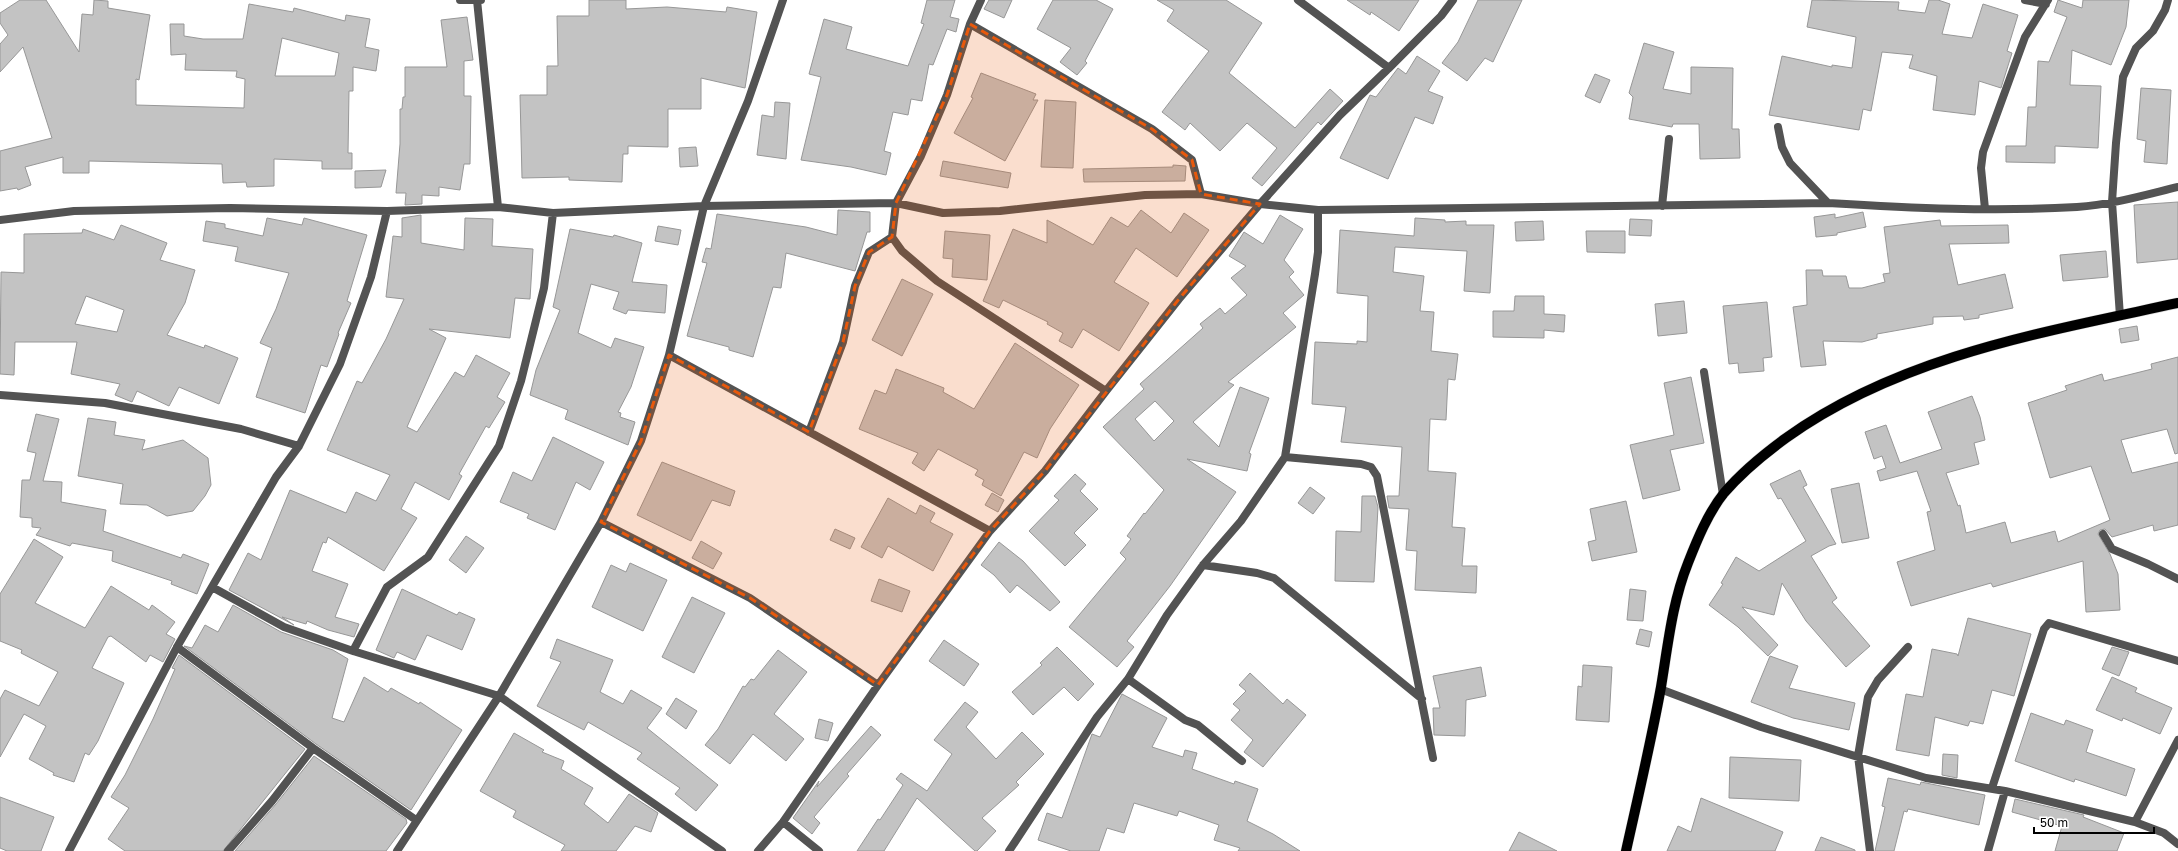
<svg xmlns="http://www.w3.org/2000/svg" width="2178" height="851" font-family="'Golos Text',sans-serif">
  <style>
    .building { fill: #c3c3c3; stroke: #979797; fill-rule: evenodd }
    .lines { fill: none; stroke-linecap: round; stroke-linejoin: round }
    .primary-casing { stroke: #dbdbdb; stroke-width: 11 }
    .street { stroke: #535353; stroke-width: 8 }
    .primary { stroke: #000; stroke-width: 10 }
    .marked { fill: #e8590c; fill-opacity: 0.2; stroke: #e8590c; stroke-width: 3; stroke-dasharray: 8 5; stroke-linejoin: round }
  </style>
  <rect width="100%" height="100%" fill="#fff"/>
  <!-- building -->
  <path class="building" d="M20,0H46L79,52L82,14L93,15L94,0L108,1V8L150,15L139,80L136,79V105L244,108L245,79L236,77L237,71L185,70L186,54L171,55L170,24H184V36L203,39H243L249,4L293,12L294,8L345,21L346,15L370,19L365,47L379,50L376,71L353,67V91H349L348,153H352V169H322V161L274,159V186L247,187L246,182L223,183L222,164L89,161V173H63V157L25,167L31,185L18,190L17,188L0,191V151L52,138L23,47L0,72V44L8,35L0,23V13ZM282,38L339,53L335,76H275Z
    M589,0H626V9L667,7L726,12L727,7L757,12L745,88L701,78V109H668V147L628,146V154H623L622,182L569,180V177L522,178L520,95H547V66H558L557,16H589Z
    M927,0H955L950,17L959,19L956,32L947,29L933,65L929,64L922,101L911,99L908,115L893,112L884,151L891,153L886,175L851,167L801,160L821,77L809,74L824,19L852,27L846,49L908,66L924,24L921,23Z
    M989,0H1012L1004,18L984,9Z
    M1053,0H1096L1113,9L1085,61L1087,63L1077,75L1060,62L1071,48L1037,29Z
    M1157,0H1226L1262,23L1229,73L1295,128L1330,89L1343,101L1321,125L1318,122L1262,186L1252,178L1277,148L1247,123L1220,151L1190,123L1185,130L1162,112L1209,51L1167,21L1174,10Z
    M1347,0H1419L1399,31L1371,12L1370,15Z
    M1478,0H1522L1493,62L1485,58L1467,81L1442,63L1458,42Z
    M1812,0L1899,2L1898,10L1925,13L1929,0H1938L1950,4L1942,34L1972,38L1983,4L2018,15L2007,51L2012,53L2001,88L1979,81L1975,115L1933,110L1937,76L1909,68L1913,55L1882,52L1871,111L1863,109L1859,130L1769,115L1782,56L1832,67V65L1852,68L1856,37L1807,27Z
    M2058,0L2082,8L2083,0H2129L2126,27L2111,65L2072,50L2070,85L2101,86L2098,148L2055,146V163L2006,162V146H2026L2028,107H2036L2038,61L2049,62L2067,17L2054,12Z
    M467,17L473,60L464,61V96H471L470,164H464L460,190L439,187V196L422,195V204L405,205L406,193H396L400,144V109H402L403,97H405V67H447L441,20Z
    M1644,43L1674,52L1663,89L1691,94V67L1733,68L1732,129H1739L1740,158L1700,159L1699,124H1673L1672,127L1629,119L1633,97L1629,93Z
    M1417,56L1440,71L1428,91L1443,97L1433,124L1415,117L1388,179L1340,158L1370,95L1376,97L1398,68L1406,74Z
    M981,73L1036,94L1033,100H1038L1005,161L954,133L973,98L971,97Z
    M1595,74L1610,80L1600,103L1585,96Z
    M2141,88L2171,90L2167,164L2144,162L2146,141L2137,139Z
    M1045,100L1076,102L1073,168L1041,167Z
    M775,102L790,103L786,159L757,155L762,115L774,117Z
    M696,147L698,166L680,167L679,148Z
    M943,161L1011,173L1008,188L940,176Z
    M1173,165L1186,166L1185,181L1084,182L1083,169L1173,167Z
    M386,170L381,187L355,188V171Z
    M2178,202V259L2137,263L2134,205Z
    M838,210L870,212V232H867L855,271L786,253L781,288L773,287L753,357L729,350V347L687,336L707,263L702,262L706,248L711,249L717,214L806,227L837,235Z
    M1141,210L1171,233L1184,213L1209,230L1177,277L1136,248L1114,282L1149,303L1119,351L1083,329L1072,348L1059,341L1063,333L1047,324L1048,322L1003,300L999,308L983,301L1013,229L1047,243V220L1093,245L1111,217L1128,227Z
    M1863,212L1866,227L1837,233V235L1816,237L1814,217L1835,214V218Z
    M421,215V243L464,250L465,218L493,219L492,246L533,249L530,299L515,298L510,338L429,329L446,338L407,427L417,432L455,372L464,377L476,355L510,373L497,397L505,402L489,428L486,426L459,474L462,476L449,500L415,482L401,509L417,518L384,571L328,537L326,543L323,542L312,571L348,584L335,617L359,624L354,637L328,630L307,621L306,624L282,617L294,625L229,590L248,553L261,560L290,490L346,513L356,492L376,501L390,475L327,450L357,381L362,383L386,339L404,299L386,297L393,236L402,237V218Z
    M1280,215L1303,229L1284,260L1294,272L1289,277L1304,295L1283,313L1296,327L1228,382L1234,385L1193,422L1219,447L1240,387L1269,398L1249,453L1251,454L1247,471L1187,459L1236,492L1170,586L1127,641L1134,647L1117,667L1069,627L1126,559L1120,553L1131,539L1127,536L1144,513L1145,514L1164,490L1103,427L1144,389L1140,384L1203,328L1200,324L1220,308L1225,314L1247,295L1231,278L1246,266L1229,256L1244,232L1263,244ZM1155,401L1174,421L1154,441L1135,419Z
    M267,218L302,225L304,218L367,235L347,301L351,303L338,333L339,334L327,367L321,365L305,413L256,397L272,348L260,343L276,309L289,273L235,261L238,247L203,241L206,221L225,224V228L263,236Z
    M1415,218L1445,220V222L1466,221V225H1494L1490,293L1464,291L1467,251L1395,247L1393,272L1424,276L1420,311L1434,312L1431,351L1458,354L1455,380L1448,379L1446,420L1430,419L1428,471L1456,473L1452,527L1465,528L1462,566H1477L1476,593L1415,590L1417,551L1406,550L1409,509L1389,508L1387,496H1399L1402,447L1341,442L1346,407L1312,404L1315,342L1357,344V341L1367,342L1368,296L1337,293L1340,230L1414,236Z
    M1630,219L1652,220L1651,236L1629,235Z
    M1940,220L1941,226L2008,225L2009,243L1949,244L1958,285L2005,274L2013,308L1979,315V318L1964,320L1963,316L1933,317V324L1877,334V338L1862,342L1823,341L1826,365L1801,367L1793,307L1807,305L1806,270H1822L1823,276H1846L1849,288H1862L1885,282L1883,274L1890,273L1884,227Z
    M1543,221L1544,240L1516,241L1515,222Z
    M121,225L167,243L160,260L195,270L185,303L167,335L204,348L205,345L238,358L219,404L179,387L169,406L137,391L132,402L115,395L120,384L71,374L77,342H15L14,375L0,374L1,272L24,273V234L82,233L83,229L114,240ZM86,296L124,310L117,332L75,324Z
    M658,226L681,230L678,245L655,241Z
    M570,229L613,237L614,235L642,243L632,282L667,285L665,313L628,310L626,314L613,309L619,292L591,284L578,333L611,348L615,338L644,347L631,387L618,412L621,413L620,417L635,422L628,445L565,419L568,410L530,395L536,370L560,310L553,307Z
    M945,231L990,235L987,280L952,277L953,259L943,258Z
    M1586,231H1625V253L1587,252Z
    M2106,251L2108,277L2063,281L2060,255Z
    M902,279L933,294L902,356L872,340Z
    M1515,296H1544V314L1565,315L1564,332L1544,330V338L1493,337V311H1514Z
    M1684,301L1687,333L1658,336L1655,304Z
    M1767,302L1772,357L1763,358L1764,371L1739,373L1738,363L1729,364L1723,306Z
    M2137,326L2139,340L2121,343L2119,329Z
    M1015,343L1079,385L1050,429L1037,458L1024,452L1001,496L982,485L984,480L975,475L978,470L938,449L924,471L912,463L918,453L859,429L875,390L886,394L896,369L944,388L943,392L974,409Z
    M2178,357V453L2175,454L2167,429L2121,440L2132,473L2178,462V525L2154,531L2153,525L2112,537L2105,529L2100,530L2098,534L2110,554L2118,574L2120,610L2086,612L2083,561L1993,587L1991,583L1911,606L1897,562L1935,550L1927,512L1931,511L1917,471L1880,481L1877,471L1886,468L1882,456L1874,459L1865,432L1886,425L1900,463L1942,449L1928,412L1972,396L1980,417L1985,440L1974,443L1979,464L1946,473L1958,506L1960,505L1966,533L2005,522L2011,543L2055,531L2058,542L2110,520L2091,466L2050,478L2028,403L2067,390L2065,386L2102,374L2104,381L2152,369L2151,364Z
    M1691,377L1704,443L1670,450L1680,490L1643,499L1630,445L1674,435L1664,383Z
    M36,414L59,419L43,481L62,482L61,502L106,510L103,531L181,558L183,554L209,564L197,594L171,584L172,581L112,561L113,551L72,543L70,546L36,535L41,528L32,527V518L20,517L22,480H30L36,453L27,451Z
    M88,418L116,422L114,435L145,440L142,450L183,440L208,458L211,485L205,496L193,511L167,516L147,505L120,504L123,484L78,476Z
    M553,437L604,462L590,490L576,482L555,530L527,518L529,514L500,502L513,472L532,481Z
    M662,462L735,491L730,506L712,500L691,541L637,515Z
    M1800,470L1807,485L1803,487L1836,544L1829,546L1811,556L1837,598L1832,602L1870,646L1846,667L1806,621L1782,583L1774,615L1742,607L1778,645L1768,656L1738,627L1709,605L1723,584L1721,583L1736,557L1759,571L1806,541L1781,498L1778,499L1770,484Z
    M1075,474L1086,484L1080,491L1098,509L1074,533L1086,545L1065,566L1029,531L1059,500L1054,496Z
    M1859,483L1869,538L1842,543L1831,489Z
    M1310,487L1325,498L1313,514L1298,503Z
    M992,493L1004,500L998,512L985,505Z
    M1362,496H1375L1378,507L1374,582L1335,581L1336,531L1361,532Z
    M888,498L916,514L920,505L935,513L930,522L953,534L933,571L888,546L882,558L861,547Z
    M1626,501L1637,552L1592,561L1588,542L1596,540L1590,509Z
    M835,529L855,538L850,549L830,540Z
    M466,536L484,548L466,573L449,560Z
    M34,539L63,557L35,603L85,628L111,586L149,610L152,605L175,622L166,634L175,639L163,662L150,655L146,662L111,636L108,637L92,668L124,683L98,741L89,755L85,753L74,782L53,775L54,773L29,759L46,726L24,714L0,757V699L5,690L39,706L58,672L21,653L22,650L0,641V594Z
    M701,541L722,553L713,569L692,558Z
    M999,542L1023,561L1060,602L1050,611L1017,585L1010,593L994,575L981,565Z
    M630,563L667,580L643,631L592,607L611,565L626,572Z
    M879,579L910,591L902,612L871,601Z
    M402,589L457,615L459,612L475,619L462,650L427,635L415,660L397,652L394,658L376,650Z
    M1630,589L1646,591L1643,621L1627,620Z
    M692,597L725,613L694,673L662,657Z
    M233,605L281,632L333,650L348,659L332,718L344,722L364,677L388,692L391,688L419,704L420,702L462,730L411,810L316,744L184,646L192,648L205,625L218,632Z
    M1968,618L2031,634L2014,696L1992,690L1983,724L1970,721L1968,726L1935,717L1929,756L1896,750L1906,694L1923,697L1932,649L1957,654L1958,656Z
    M1640,629L1652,632L1649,647L1636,644Z
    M557,639L613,660L600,692L623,704L631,690L662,708L647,728L718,785L696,811L675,794L680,788L637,759L642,753L588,722L584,730L537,706L561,662L550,658Z
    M944,640L979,664L964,686L929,661Z
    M1057,647L1094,684L1078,701L1064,687L1033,715L1012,692L1042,665L1040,663Z
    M2112,647L2129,652L2119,676L2102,669Z
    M778,650L807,672L774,714L804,739L786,761L753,734L730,764L705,745L718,729L743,686L745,687L751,679L754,680Z
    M179,655L305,749L223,851H125L108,839L129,808L111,797L125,775L153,719L175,669L172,668Z
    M1770,656L1798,666L1789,688L1855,703L1849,730L1793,718L1751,702Z
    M1583,665L1612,667L1609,722L1576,720L1578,686L1582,687Z
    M1481,667L1486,696L1466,700L1465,736L1434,735L1433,708H1440L1433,676Z
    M1250,673L1283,704L1287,699L1306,715L1263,767L1244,752L1253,740L1231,720L1240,710L1233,704L1246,691L1239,685Z
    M2112,677L2137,688L2135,692L2172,708L2160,734L2123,718L2122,721L2096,710Z
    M1122,694L1167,718L1152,747L1183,757L1185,750L1197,753L1192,769L1234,784L1235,781L1258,789L1247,821L1273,834L1300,851H1238L1240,848L1214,840L1219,825L1179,811L1177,816L1134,803L1124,833L1107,828L1099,851H1071L1038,840L1047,813L1062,818L1092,734L1100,737Z
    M676,698L697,711L686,729L666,714Z
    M965,702L978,712L966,727L996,759L1022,732L1044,754L1016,782L1019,785L982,818L996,831L977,851H975L917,798L884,851H857L878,819L880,820L903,785L896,779L901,773L927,791L952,754L934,740Z
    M2031,713L2064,725L2066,720L2093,730L2086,752L2135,769L2126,796L2075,779L2074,782L2015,761Z
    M819,719L833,723L828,741L815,738Z
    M871,726L881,735L847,774L849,776L814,817L820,823L812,834L793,818L819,781L817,787Z
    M514,733L544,750L542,752L564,761L561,769L593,788L584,804L608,823L629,794L658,813L651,832L635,826L616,851H561L565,845L513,817L516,811L480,791Z
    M1943,754L1958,755L1957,778L1942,775Z
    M314,756L406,819L407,823L386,851H235L276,804Z
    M1730,757L1801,760L1799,801L1729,798Z
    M1888,778L1920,785L1921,782L1985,795L1979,825L1908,809L1907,812L1904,811L1894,851H1875L1885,807L1882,806Z
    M0,797L54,817L41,851H7L0,848Z
    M1701,798L1783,832L1775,851H1667L1678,826L1691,832Z
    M2015,799L2084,815L2083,817L2124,833L2117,851H2055L2062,826L2012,812Z
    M1519,832L1557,851H1509Z
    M1821,837L1855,850V851H1815Z"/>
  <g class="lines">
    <!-- primary casing -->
    <g class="primary-casing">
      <path id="primary" d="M1626,851C1638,797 1651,742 1661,687C1668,645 1672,603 1688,563C1697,540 1708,513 1724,493C1742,472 1764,454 1786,438C1900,356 2044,332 2178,303"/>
    </g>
    <!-- street -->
    <path class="street" d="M460,0H481
      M477,0L498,207
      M981,0L970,24L947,95L921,156L896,203L892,237L902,251L937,281L1106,391
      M1298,0L1389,68
      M2025,0L2046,4
      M970,24L1152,129L1192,160L1201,194
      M1778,127L1782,147L1790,163L1828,203
      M1662,206L1669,139
      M1985,209L1981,168L1983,152L2025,37L2048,0
      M1318,210L1828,203C1910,208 1994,212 2077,207C2111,205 2145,195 2178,187
      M0,220L74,211L230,208L387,211L498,207L553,213L704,206L896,203L943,213L1000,211L1145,195L1201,194L1260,204L1318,210V252L1315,274L1285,457L1241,521L1203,565L1167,615L1128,679L1097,717L1009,851
      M2120,316L2112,202L2116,143L2123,77L2136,48L2153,31L2165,10L2168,0
      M669,355L990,531
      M1704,372L1723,495
      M0,395L105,403L241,429L299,446
      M809,432L843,342L855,286L869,252L892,237
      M1285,457L1361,464L1371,467L1377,476L1433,758
      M601,522L750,598L878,685
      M2103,534L2112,549L2148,564L2178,579
      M1203,565L1257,573L1274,578L1422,699
      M212,587L284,627L353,651L499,696L722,851
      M177,647L313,748L416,820
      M353,651L387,587L428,557L499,446L521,381L544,288L553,213
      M1128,679L1185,720L1198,725L1242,761
      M1660,689L1761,727L1926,778L2005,791L2135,822L2164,833L2178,844
      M1992,788L2044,629L2049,623L2178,661
      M783,822L819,851
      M2135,822L2178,740
      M69,851L177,647L276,477L299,446L340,364L371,277L387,211
      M228,851L272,801L313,748
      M397,851L499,696L601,522L641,441L669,355L704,206L748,101L783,0
      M758,851L783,822L878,685L990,531L1045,471L1106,391L1179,299L1260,204L1340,115L1389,68L1441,16L1453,0
      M1870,851L1858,756L1868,697L1878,680L1908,647
      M1988,851L2005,791"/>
    <!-- primary -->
    <use href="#primary" class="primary"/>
  </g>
  <!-- marked area -->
  <path class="marked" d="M970,24L1152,129L1192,160L1201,194L1260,204L1179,299L1045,471L990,531L878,685L750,598L601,522L641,441L669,355L809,432L843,342L855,286L869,252L892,237L896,203L947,95Z"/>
  <!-- scale -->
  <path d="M2034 827v6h120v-6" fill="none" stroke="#000000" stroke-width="2"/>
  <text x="2040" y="827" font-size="12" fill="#000000" stroke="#ffffff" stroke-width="3" paint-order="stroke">50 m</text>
</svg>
